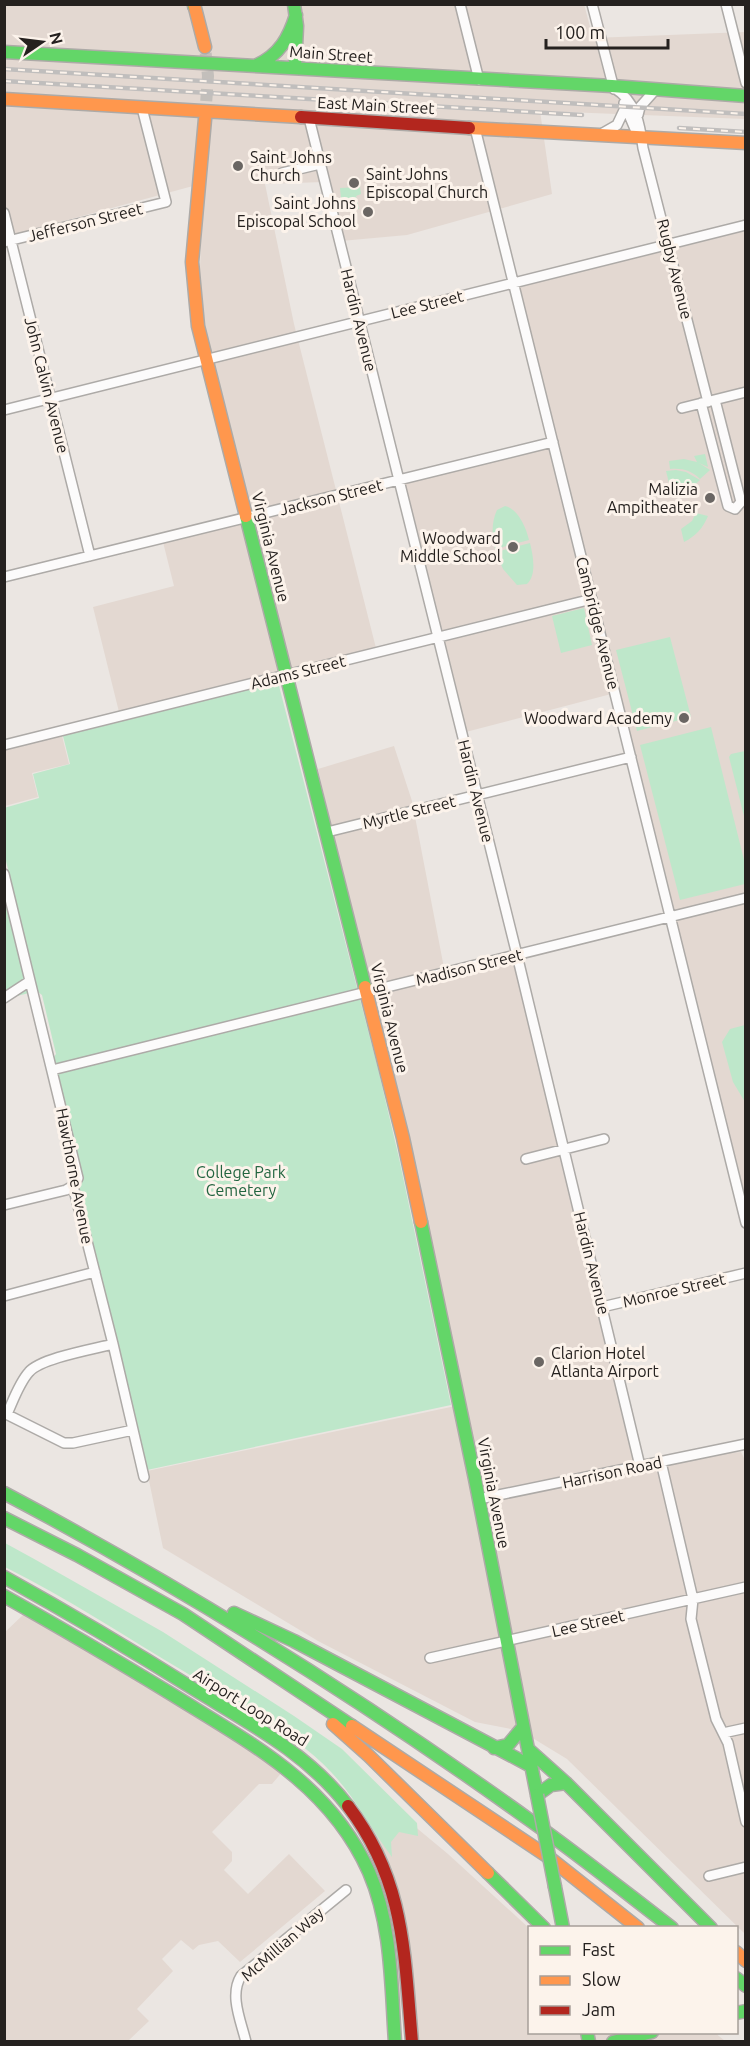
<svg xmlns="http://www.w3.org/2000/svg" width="750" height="2046" font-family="Ubuntu,sans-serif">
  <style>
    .built { fill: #e3d8d1 }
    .green { fill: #bee7ca }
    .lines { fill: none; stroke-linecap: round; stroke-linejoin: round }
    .secondary-tunnel { stroke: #c3bfbb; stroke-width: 12; stroke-dasharray: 12 6; stroke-linecap: butt }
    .street-casing { stroke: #adaaa7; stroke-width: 12 }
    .fast-casing { stroke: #adaaa7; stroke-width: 15 }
    .slow-casing { stroke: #adaaa7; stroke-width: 15 }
    .jam-casing { stroke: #adaaa7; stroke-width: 15 }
    .street { stroke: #fcfbfb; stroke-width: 9 }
    .fast { stroke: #63d668; stroke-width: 12 }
    .slow { stroke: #ff974d; stroke-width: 12 }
    .jam { stroke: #b3261e; stroke-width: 12 }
    .rail-casing { stroke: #c0bebd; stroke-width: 4.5 }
    .rail { stroke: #fcf3eb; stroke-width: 2; stroke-dasharray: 7; stroke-linecap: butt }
    .fast-bridge-casing { stroke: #adaaa7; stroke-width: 15; stroke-linecap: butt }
    .fast-bridge { stroke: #63d668; stroke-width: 12 }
    .poi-dot { fill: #6a6663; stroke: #fcf3eb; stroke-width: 2 }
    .labels { text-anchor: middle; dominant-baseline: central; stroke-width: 6; stroke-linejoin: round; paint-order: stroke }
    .street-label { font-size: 16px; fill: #25211f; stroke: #fcf3eb }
    .poi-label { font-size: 16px; fill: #25211f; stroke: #fcf3eb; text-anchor: end }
    .park-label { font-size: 16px; fill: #236540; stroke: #fcf3eb }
  </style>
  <rect width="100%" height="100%" fill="#ebe6e2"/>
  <!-- built -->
  <path class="built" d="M584,4L593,38L745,32V119L540,111L552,194L407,235L341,241L323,182L265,184L294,324L378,656L295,671L119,712L93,607L174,586L163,542L252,521L198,310L204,183L5,237V5Z
    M745,225V1223L615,693L462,733L399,480L553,441L514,283Z
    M60,728L69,764L32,773L38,797L5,806V742Z
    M394,746L412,801L444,968L511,951L639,1461L741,1452L745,1460V1934L567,1759L521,1731L475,1722L318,1641L163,1548L147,1471L465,1404L318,769Z
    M24,1614L117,1667L283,1771L272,1784H259L212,1832L232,1852V1861L224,1870L248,1894L289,1854L325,1891L240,1962L218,1941L199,1945L193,1950L181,1940L162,1959L173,1971L137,2009L149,2021L128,2041H5L4,1633Z
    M372,1791L448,1854L529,1928L530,2032H714L725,2041H408L405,2021L370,1882Z"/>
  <!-- green -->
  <path class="green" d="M360,187L361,194L356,196L359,209L356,208L353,212L346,211L342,205L344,198H341L340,188Z
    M705,454L708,467L699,463L710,470L700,479C691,470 682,468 670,469L669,461L684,459L697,462L694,456Z
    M676,470L686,472L700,480L690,489L678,483H669L666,471Z
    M505,506C518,509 526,527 529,540L495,549C492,535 491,523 497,510Z
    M696,513L708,516C703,528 696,536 684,542L681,529L692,521Z
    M530,543C533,555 537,575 527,584L517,585L503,569L496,552Z
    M584,608L592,645L561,653L552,616Z
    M670,637L691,717L637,731L616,650Z
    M278,682L378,1069L399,1158L451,1405L147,1470L79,1188L81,1170L54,1057L56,1054L42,995L38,992L5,857L4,808L39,798L33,774L70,764L63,736Z
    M711,727L745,864V884L680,900L640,745Z
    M745,751H746L745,820L729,757L731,754Z
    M4,882L33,992L5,999H4Z
    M745,1025H746L745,1102L733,1082L722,1042L730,1029Z
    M5,1543L36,1560L163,1632L294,1716L342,1749L417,1823L418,1836L399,1832L391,1842L392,1857C371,1829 355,1797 331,1772C295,1733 231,1700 185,1672C126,1637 67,1598 5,1567Z"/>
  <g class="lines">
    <!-- secondary-tunnel -->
    <path class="secondary-tunnel" d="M205,119L208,76L205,47"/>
    <!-- street casing -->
    <g class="street-casing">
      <path id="street" d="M460,4L479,80
        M592,4L614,89
        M726,4L746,83
        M614,88C636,101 640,124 643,148L708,402
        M624,103L635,129L641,135
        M638,115L640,107L656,89
        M309,118L517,955L640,1466
        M475,128L746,1223
        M603,133L617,125L626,106
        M282,173L320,164
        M4,213L90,556
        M4,242L166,202L142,108
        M701,403L728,506L735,509L741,502L715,400
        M682,408L746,392
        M4,410L746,225
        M4,577L553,442
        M4,745L592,599
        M327,832L631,757
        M4,874L78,1178L73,1186L113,1344L144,1477
        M4,998L30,981
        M52,1070L746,898
        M526,1159L604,1139
        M4,1205L66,1190L73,1186
        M4,1296L95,1272
        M602,1307L746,1273
        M4,1413L64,1443H73L133,1430
        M7,1414C13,1401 19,1383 29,1372C41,1358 94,1349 113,1344
        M661,1462L693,1599L691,1619L716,1719L728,1743L746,1822
        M479,1499L746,1444
        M430,1658L746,1587
        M723,1733L746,1728
        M709,1876L746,1867
        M246,2042C241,2021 229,1995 241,1976L346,1890"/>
    </g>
    <!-- fast casing -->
    <g class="fast-casing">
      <path id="fast" d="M194,4V6
        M294,4L297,26L295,68
        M4,52L612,86L746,96
        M257,65C279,55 289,38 296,15
        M246,516L365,987
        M421,1222L475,1479L537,1795
        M4,1493C187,1590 363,1700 531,1821C579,1855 625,1892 672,1928
        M4,1518L77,1555L183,1614L352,1726
        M4,1577C69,1613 133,1651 197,1691C251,1724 308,1754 348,1806
        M4,1596C61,1628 117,1661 173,1695C250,1743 330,1784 369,1872C392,1925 391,1985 395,2042
        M234,1613L294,1641L531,1766
        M494,1748L508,1745L523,1727
        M528,1749L566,1783L711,1928
        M537,1795L551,1785L566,1783
        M488,1873L544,1928
        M555,1887L563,1928
        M736,1978L746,1986
        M587,2032L589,2042
        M613,2042L652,2032"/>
    </g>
    <!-- slow casing -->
    <g class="slow-casing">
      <path id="slow" d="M194,4L205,47
        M4,99L301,117
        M205,119L192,262L198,326L246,516
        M469,128L746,143
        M365,987L403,1138L421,1222
        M333,1724L369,1756L488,1873
        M352,1726L547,1856L638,1928
        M736,1952L746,1961"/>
    </g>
    <!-- jam casing -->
    <g class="jam-casing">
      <path id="jam" d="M301,117L469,128
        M348,1806C405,1881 404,1952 412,2042"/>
    </g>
    <!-- street -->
    <use href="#street" class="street"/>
    <!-- fast -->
    <use href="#fast" class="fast"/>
    <!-- slow -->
    <use href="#slow" class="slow"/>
    <!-- jam -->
    <use href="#jam" class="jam"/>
    <!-- rail casing -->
    <g class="rail-casing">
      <path id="rail" d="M4,69L746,114
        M4,81L582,115
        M679,128L746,132"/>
    </g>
    <!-- rail -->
    <use href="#rail" class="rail"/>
    <!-- fast-bridge casing -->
    <g class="fast-bridge-casing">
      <path id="fast-bridge" d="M537,1795L555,1887
        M736,2013L746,2011"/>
    </g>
    <!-- fast-bridge -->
    <use href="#fast-bridge" class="fast-bridge"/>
  </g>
  <!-- markers -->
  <g class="poi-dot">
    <circle cx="238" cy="166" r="6"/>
    <circle cx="354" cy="183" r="6"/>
    <circle cx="368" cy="212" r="6"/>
    <circle cx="710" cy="498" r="6"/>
    <circle cx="513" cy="547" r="6"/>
    <circle cx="684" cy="718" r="6"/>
    <circle cx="539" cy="1362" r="6"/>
  </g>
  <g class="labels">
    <!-- street labels -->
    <g class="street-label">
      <text transform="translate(331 54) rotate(4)">Main Street</text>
      <text transform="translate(376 105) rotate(3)">East Main Street</text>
      <text transform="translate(85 222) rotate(-14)">Jefferson Street</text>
      <text transform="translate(675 269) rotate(76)">Rugby Avenue</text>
      <text transform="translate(427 304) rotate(-14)">Lee Street</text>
      <text transform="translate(359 320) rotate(76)">Hardin Avenue</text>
      <text transform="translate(47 385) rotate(76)">John Calvin Avenue</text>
      <text transform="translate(331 497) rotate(-14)">Jackson Street</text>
      <text transform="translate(271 547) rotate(76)">Virginia Avenue</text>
      <text transform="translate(598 623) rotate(76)">Cambridge Avenue</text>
      <text transform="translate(298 672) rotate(-14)">Adams Street</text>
      <text transform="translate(476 791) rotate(76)">Hardin Avenue</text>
      <text transform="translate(409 812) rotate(-14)">Myrtle Street</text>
      <text transform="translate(469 967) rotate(-14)">Madison Street</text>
      <text transform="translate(390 1018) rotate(76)">Virginia Avenue</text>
      <text transform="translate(75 1176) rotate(79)">Hawthorne Avenue</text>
      <text transform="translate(592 1263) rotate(76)">Hardin Avenue</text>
      <text transform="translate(674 1290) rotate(-13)">Monroe Street</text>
      <text transform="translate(612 1472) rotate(-12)">Harrison Road</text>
      <text transform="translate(494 1493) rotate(79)">Virginia Avenue</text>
      <text transform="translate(588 1623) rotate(-13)">Lee Street</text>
      <text transform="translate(251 1707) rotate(32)">Airport Loop Road</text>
      <text transform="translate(282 1944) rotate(-41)">McMillian Way</text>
    </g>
    <!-- poi labels -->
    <g class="poi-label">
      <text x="250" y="157" text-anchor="start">Saint Johns<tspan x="250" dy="18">Church</tspan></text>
      <text x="366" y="174" text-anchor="start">Saint Johns<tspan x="366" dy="18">Episcopal Church</tspan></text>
      <text x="356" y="203">Saint Johns<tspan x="356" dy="18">Episcopal School</tspan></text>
      <text x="698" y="489">Malizia<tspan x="698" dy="18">Ampitheater</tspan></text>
      <text x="501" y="538">Woodward<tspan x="501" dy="18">Middle School</tspan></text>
      <text x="672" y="718">Woodward Academy</text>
      <text x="551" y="1353" text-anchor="start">Clarion Hotel<tspan x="551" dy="18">Atlanta Airport</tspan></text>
    </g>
    <!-- park labels -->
    <g class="park-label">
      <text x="241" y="1172">College Park<tspan x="241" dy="18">Cemetery</tspan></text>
    </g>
  </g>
  <!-- border -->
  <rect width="750" height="2046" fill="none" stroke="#25211f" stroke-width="12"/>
  <!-- legend -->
  <rect x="528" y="1926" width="210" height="108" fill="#fcf3eb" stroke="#a69f99" stroke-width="1.5"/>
  <rect x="540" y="1946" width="30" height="9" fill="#63d668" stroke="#a69f99" stroke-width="1.5"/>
  <text x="582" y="1956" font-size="18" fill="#25211f">Fast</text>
  <rect x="540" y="1976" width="30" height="9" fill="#ff974d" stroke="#a69f99" stroke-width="1.5"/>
  <text x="582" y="1986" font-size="18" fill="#25211f">Slow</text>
  <rect x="540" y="2006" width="30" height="9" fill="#b3261e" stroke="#a69f99" stroke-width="1.5"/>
  <text x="582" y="2016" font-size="18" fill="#25211f">Jam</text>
  <!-- north arrow -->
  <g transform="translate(42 42) rotate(76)" stroke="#fcf3eb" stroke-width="4.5" paint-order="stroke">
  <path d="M0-4.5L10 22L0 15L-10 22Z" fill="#25211f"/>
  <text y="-9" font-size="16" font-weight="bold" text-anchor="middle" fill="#25211f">N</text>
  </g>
  <!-- scale -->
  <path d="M546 39v9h122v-9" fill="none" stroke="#25211f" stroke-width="3"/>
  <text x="555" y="39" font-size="18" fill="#25211f" stroke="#fcf3eb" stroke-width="4.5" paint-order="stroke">100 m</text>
</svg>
